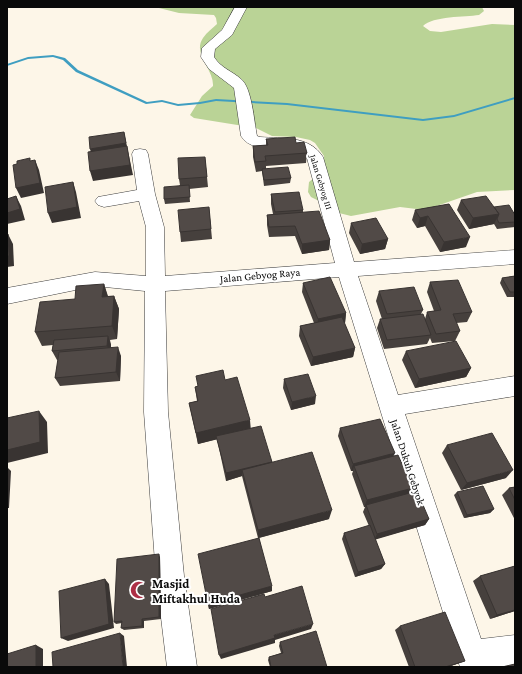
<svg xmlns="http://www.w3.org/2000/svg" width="522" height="674" font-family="'Crimson Pro',serif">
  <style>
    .forest { fill: #bad396 }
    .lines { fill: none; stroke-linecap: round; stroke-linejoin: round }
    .stream { fill: #3f9ec1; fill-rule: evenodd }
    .minor-casing { stroke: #3d3d3d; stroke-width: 1 }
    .minor { fill: #fff; fill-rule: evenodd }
    .wall { fill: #46403d }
    .shaded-wall { fill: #393432 }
    .building { fill: #514a47; stroke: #393432 }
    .labels { text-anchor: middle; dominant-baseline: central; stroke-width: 4; stroke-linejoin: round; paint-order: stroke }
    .far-street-label { font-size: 9px; fill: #0a0a0a; stroke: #fff }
    .street-label { font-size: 11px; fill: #0a0a0a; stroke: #fff }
    .near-poi-label { font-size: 13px; font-weight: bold; fill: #0a0a0a; stroke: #fff; text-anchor: start }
  </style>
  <rect width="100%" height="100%" fill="#fdf6e8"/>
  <!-- forest -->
  <path class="forest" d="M155,7H482L484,11L479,15C465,17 433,16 423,26L430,31L441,32L492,24L515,25V190L477,192L425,210L400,207L351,216L335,212L331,207L311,197L308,192L309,182L324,170V156L315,143L310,140L296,137L272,136L256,128L194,118L190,115L202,96L213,86C214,69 192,54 203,38C207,32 213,28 217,24L216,18L214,15L179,13Z"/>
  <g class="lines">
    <!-- stream -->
    <path class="stream" d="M53,55L65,58L78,70L147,102L162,100L178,104L200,102L216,99L287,103L423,119L454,115L515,97V99L454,117L423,121L287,105L216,101L200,104L178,106L162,102L146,104L76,72L63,60L53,57L28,59L7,66V64L28,57Z"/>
    <!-- minor casing -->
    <g class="minor-casing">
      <path id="minor" d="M235,7H247L232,35L215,49L214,57C221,68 232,71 241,79C252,88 254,121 257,136L260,137C283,139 309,135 323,157L354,262L515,250V264L358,276L398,395L515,376V396L405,414L481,639L515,635V665L495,667H460L339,277L165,291L168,412L184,576L197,667H167L156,576L144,412L145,291L95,286L7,304V288L95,272L146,276V227L139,201L104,207L98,205L95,201L98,197L137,190L132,154L134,150L140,149L146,150L148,154L155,194L164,227L165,276L335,263L307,158C290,137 256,159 241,136L234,88L209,69L201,57L202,48L222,30Z"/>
    </g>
    <!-- minor -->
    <use href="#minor" class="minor"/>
  </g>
  <!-- wall -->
  <path class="wall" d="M266,139L296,143L307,153L306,163L266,166V169L291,178L290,183L264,186L262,171L256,172L253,157V146L266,145Z
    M205,157L208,187L189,189L190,202L165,204L164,199L180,185L179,179Z
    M271,194L303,210V212L330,240L329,250L302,254L295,236L269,237L267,225V215L273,214L271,204Z
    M461,200L494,207L515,215V227L497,229L494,224L469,229L457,210Z
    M449,204L466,247L440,252L425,226L417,228L412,220L415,210Z
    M209,207L212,239L181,242L180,232Z
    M351,223L388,239L385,249L360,254L349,233Z
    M515,276V297H507L500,283L502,278Z
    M430,282L472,312L467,322L456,323L460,331L455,341L432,343L430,338L427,344L384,349L377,328L380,319H382L376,301L379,291L423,310L421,314L425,319L427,312L434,311L427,292Z
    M303,283L346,313L345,323H344L355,348L353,357L311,366L299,336L300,326L314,323L302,292Z
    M104,284L108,296H114L119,309L117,339L110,340L111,345V348L121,356L120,381L60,386L55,378L58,360H57L52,351L53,345L42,346L35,332L75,299Z
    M406,351L471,368L466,377L415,388L402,360Z
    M284,379L315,404L291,410L283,388Z
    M225,380L250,428L272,462L329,519L259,538L272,591L209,609L208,604L258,538L243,480L242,476L226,481L217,439L198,444L189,403L197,401L195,387Z
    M340,428L394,456L410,493L429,519L425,525L375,539L385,564L381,569L355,577L342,539L344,533L369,526L363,512L365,507H364L352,474L353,471H351L338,436Z
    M447,445L506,478L461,490L442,453Z
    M515,487V520L502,495L509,488Z
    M457,492L494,509L490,513L464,518L454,495Z
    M160,557L161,619L144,621V628L124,630L121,628L122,623L116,624L114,622Z
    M515,566V611L490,619L473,581L480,576Z
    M400,626L465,661L448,667H409L395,630Z
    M280,642L327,667H270L268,660L269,657L281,653L279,646Z"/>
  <!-- shaded-wall -->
  <path class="shaded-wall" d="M124,132L133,175L93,181L90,171L93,159L90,149Z
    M35,160L39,170L44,193L21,198L16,188Z
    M73,182L76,192L81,218L52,223L48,213Z
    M16,196L21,206L25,220L7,224V213Z
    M499,214L494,224L469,229L473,218Z
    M428,216L425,226L417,228L420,218Z
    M8,234L13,244L14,266L7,267Z
    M470,237L466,247L440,252L444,242Z
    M388,239L385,249L360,254L362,244Z
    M330,240L329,250L302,254V244Z
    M104,284L108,298L102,297Z
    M114,296L119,309L117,339L112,326Z
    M346,313L345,323L317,329L318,319Z
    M108,336L111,345V355L107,346Z
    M118,347L121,356L120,381L116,372Z
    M355,348L353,357L311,366L313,357Z
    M471,368L466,377L415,388L419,379Z
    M316,396L315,404L291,410L292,402Z
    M39,411L47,422L48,453L7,463V450Z
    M250,420L251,431L198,444L196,433Z
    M395,453L391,461L354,466L353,471H351L353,464Z
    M272,462L242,470V476L226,481V473Z
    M7,467L11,471L9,508H7Z
    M513,470L506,478L461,490L467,483Z
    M413,488L409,495L366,505L365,507H364L367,500Z
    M494,509L490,513L464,518L467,515Z
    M332,510L329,519L258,538V530Z
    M429,519L425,525L374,540L377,534Z
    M159,554L160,557L161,619L159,617Z
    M385,564L381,569L355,577L358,572Z
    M105,579L109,584L114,628L68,641L61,638Z
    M272,586V591L209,609L208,604Z
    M515,610V611L490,619L497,615Z
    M142,619L144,621V628L142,626Z
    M313,624L311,629L275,640V643L221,659L219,655L274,635Z
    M120,633L124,636L127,667H123Z
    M36,645L43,649V667H36Z
    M465,661L448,667H445Z"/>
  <!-- building -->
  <path class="building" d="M124,132L126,143L90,149L89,137Z
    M295,137L296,143L304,142L307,153L265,156L266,161L255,162L253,146L268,145L266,139Z
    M127,146L130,165L90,171L88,152Z
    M205,157L207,177L179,179L178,158Z
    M30,158V161L35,160L40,183L16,188L13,165L17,164V161Z
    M288,167L291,178L264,180L262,169Z
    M73,182L77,207L48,213L45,187Z
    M189,185L190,197L164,199V187Z
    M299,192L303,210L275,212L271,194Z
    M16,196L20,209L7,213V199Z
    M486,196L499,214L473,218L461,200Z
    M449,204L470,237L444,242L428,216L420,218L415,210Z
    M509,205L515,215V222L499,223L497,219L499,214L494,207Z
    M209,207L211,229L180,232L178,210Z
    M319,211L330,240L302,244L295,226L269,227L267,215Z
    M376,218L388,239L362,244L351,223Z
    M7,234H8L9,256H7Z
    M515,276V292H510L502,278Z
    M330,277L346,313L318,319L303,283Z
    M458,280L472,312L453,314L460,331L436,334L427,312L441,310L430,282Z
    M104,284L102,297L114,296L112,326L35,332L40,302L75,299L76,286Z
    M414,287L423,310L387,314L379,291Z
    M423,314L431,335L387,340L380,319Z
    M342,317L355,348L313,357L300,326Z
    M108,336L107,346L52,351L54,340Z
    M456,341L471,368L419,379L406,351Z
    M118,347L116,372L55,378L59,352Z
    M223,370L225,380L237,377L250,420L196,433L189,403L198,401L195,387L198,386L196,376Z
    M308,374L316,396L292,402L284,379Z
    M39,411L40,442L7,450V418Z
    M380,419L395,453L353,464L340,428Z
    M261,426L272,462L226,473L216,436Z
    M492,433L513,470L467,483L447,445Z
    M312,452L332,510L258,530L242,470Z
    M398,455L413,488L367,500L354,466Z
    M483,486L494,509L467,515L457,492Z
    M515,487V500L509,488Z
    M417,491L429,519L377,534L366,505Z
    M370,525L385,564L358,572L344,533Z
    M259,538L272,586L208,604L198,554Z
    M159,554V617L142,619V626L121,628L122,621L114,622L117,559Z
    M515,566V610L497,615L480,576Z
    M105,579L109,624L61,638L59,591Z
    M302,586L313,624L274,635L275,638L219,655L211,609L264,594L265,597Z
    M445,612L465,661L445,667H415L400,626Z
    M316,631L327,667H271L269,657L283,653L280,642Z
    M120,633L123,667H53L52,652Z
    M36,645V667H7V654Z
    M515,664V667H502Z"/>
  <!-- icons -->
  <defs>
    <g id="mosque-bare" transform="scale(1.38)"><path d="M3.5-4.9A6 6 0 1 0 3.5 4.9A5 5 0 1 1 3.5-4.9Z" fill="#ad2f46" stroke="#fff" stroke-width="2.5" paint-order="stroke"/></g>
  </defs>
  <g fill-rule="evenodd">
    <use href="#mosque-bare" x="139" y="590"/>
  </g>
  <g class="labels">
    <!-- far-street labels -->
    <g class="far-street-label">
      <text transform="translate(321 182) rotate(73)">Jalan Gebyog III</text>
    </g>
    <!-- street labels -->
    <g class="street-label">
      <text transform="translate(260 275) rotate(-5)">Jalan Gebyog Raya</text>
      <text transform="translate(408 462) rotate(72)">Jalan Dukuh Gebyok</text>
    </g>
    <!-- near-poi labels -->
    <g class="near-poi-label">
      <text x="152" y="583">Masjid<tspan x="152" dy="15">Miftakhul Huda</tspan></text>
    </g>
  </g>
  <!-- border -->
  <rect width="522" height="674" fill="none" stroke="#0a0a0a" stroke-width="16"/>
</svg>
